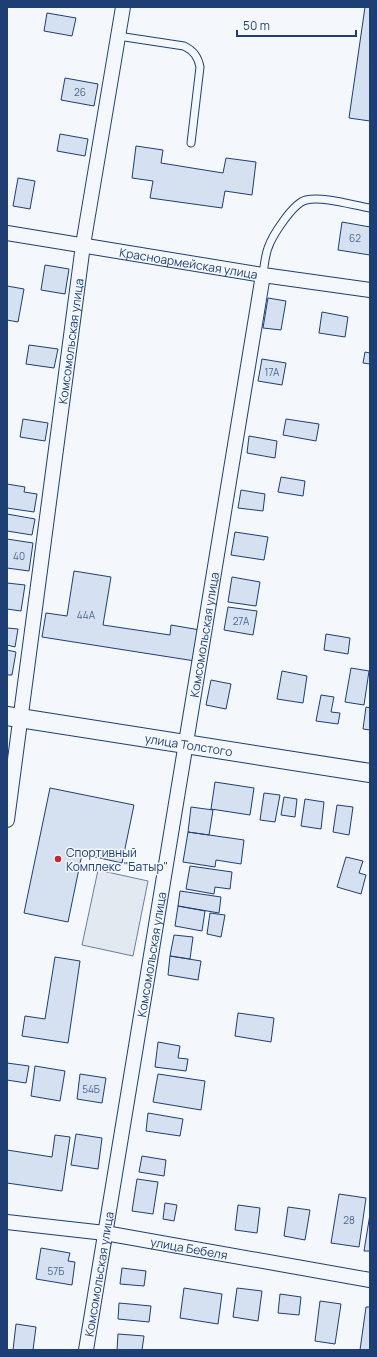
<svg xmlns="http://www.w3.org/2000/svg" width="377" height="1357" font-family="Manrope,sans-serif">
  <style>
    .green { fill: #e3e9f0; stroke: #687fa3 }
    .building { fill: #d5e0f0; stroke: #1d3f73 }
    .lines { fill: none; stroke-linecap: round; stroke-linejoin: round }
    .service-casing { stroke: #1d3f73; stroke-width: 9 }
    .minor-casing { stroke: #1d3f73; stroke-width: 16 }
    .tertiary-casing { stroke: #1d3f73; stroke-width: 20 }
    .service { stroke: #f4f7fb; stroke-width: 7 }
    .minor { stroke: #f4f7fb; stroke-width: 14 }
    .tertiary { stroke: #f4f7fb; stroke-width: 18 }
    .poi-dot { fill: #c62828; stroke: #f4f7fb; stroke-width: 1.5 }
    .labels { text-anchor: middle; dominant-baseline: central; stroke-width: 3; stroke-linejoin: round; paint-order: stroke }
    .number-label { font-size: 10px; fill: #4b6792 }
    .street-label { font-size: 12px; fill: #1d3f73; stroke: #f4f7fb }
    .poi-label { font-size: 12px; fill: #1d3f73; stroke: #f4f7fb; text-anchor: start }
  </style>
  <rect width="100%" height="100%" fill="#f4f7fb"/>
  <!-- green -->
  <path class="green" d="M98,870L148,881L133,956L82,945Z"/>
  <!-- building -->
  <path class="building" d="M365,7H370V121L349,118Z
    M47,13L76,18L72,36L44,31Z
    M65,78L98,84L94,106L61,100Z
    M60,134L88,139L85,156L57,151Z
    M136,146L163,150L161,163L223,173L226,158L256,162L252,195L225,191L222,208L150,198L153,181L132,178Z
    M18,178L35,181L30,209L13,206Z
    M342,222L370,227V255L338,250Z
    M45,265L69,269L65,294L41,290Z
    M7,286L24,289L18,322L7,320Z
    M268,298L286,301L281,330L263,328Z
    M322,312L348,317L345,337L319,333Z
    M29,345L58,349L54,368L26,364Z
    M365,352L370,353V364L363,363Z
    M262,359L286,363L282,385L258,381Z
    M23,419L48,423L45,441L20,437Z
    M286,419L319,424L316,441L283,435Z
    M249,436L277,441L275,458L247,453Z
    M281,477L305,481L303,496L278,492Z
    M7,484L25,487L24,492L37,494L34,512L7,508Z
    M241,490L265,494L263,511L238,508Z
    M7,514L35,519L32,535L7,531Z
    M235,532L268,537L264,560L231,555Z
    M7,539L33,543L29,571L7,568Z
    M74,571L111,577L103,625L170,635L171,625L200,630L195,661L42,637L46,613L67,616Z
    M232,577L260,582L256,606L228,602Z
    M7,583L25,585L21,611L7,609Z
    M228,607L257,611L253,635L224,630Z
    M7,628L18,629L15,647L7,645Z
    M326,634L350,638L348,654L324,650Z
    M7,650L16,652L12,675H7Z
    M351,668L369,671L364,705L345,702Z
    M282,671L307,676L303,703L277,699Z
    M211,680L231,684L226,709L206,705Z
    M321,695L334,697L331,712L340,713L338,724L316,721Z
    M366,707L370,708V730L363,729Z
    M215,782L254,788L250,815L211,809Z
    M50,788L134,805L122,863L82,854L68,922L24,913Z
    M264,793L280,795L275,822L260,820Z
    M284,797L297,799L295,817L281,815Z
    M305,799L324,802L321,829L301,826Z
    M337,805L353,807L349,835L333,832Z
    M191,807L213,810L209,835L188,832Z
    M188,832L244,840L241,864L216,860L215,867L183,862Z
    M346,857L363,861L359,873L366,875L361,894L337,887Z
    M190,866L232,872L230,889L215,887L214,894L186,889Z
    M180,891L221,897L219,913L178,906Z
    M178,906L205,911L202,931L175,926Z
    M210,913L225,915L221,937L207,934Z
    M174,935L193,937L190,959L170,956Z
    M170,956L201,961L198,980L168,975Z
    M55,957L80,961L68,1043L22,1036L25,1016L45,1019Z
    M238,1013L274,1018L271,1042L235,1036Z
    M158,1042L180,1046L178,1058L188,1059L186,1071L155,1067Z
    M7,1063L29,1066L26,1083L7,1080Z
    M35,1066L65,1071L60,1101L31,1096Z
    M80,1074L106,1078L102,1103L77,1099Z
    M158,1074L205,1081L201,1110L153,1102Z
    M148,1113L183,1119L180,1136L146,1131Z
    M76,1134L102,1138L98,1169L71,1165Z
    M55,1135L70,1137L62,1191L7,1183V1150L52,1157Z
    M142,1156L166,1160L164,1176L139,1172Z
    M137,1179L158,1182L153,1214L132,1211Z
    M339,1194L366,1198L359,1247L331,1243Z
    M165,1203L177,1205L174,1221L163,1219Z
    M238,1205L260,1208L257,1233L235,1230Z
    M288,1207L310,1210L305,1240L284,1236Z
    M370,1214V1251H364Z
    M41,1248L70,1253L68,1261L75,1262L72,1285L36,1279Z
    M122,1268L146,1271L144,1286L120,1284Z
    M184,1288L222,1294L218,1324L180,1318Z
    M237,1288L262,1291L258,1321L233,1317Z
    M280,1294L301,1297L299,1315L278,1313Z
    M320,1301L341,1304L335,1344L315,1341Z
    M119,1303L151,1306L149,1322L118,1319Z
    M366,1307H370V1350H360Z
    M16,1324L36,1327L33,1350H13Z
    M118,1334L144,1336L142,1350H117Z"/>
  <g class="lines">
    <!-- service casing -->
    <g class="service-casing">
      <path id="service" d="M118,36L184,46C194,51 198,57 200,67L191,143
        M263,275C264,267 265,256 268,248C272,236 293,203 306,200C323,196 352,205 370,208"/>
    </g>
    <!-- minor casing -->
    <g class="minor-casing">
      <g id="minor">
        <path id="s1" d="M7,233L263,275L370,290"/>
        <path id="s2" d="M7,820L83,245L123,7"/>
        <path id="s3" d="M7,1222L105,1233L370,1280"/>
        <path id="s4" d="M86,1350L263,275"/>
      </g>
    </g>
    <!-- tertiary casing -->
    <g class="tertiary-casing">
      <g id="tertiary">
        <path id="s5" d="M7,716L370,773"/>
      </g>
    </g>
    <!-- service -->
    <use href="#service" class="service"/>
    <!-- minor -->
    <use href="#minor" class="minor"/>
    <!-- tertiary -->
    <use href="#tertiary" class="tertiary"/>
  </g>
  <!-- markers -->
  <circle class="poi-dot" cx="58" cy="859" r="4"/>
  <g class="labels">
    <!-- number labels -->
    <g class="number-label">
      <text x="80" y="92">26</text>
      <text x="355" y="238">62</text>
      <text x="272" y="372">17А</text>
      <text x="19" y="556">40</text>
      <text x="86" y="615">44А</text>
      <text x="241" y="621">27А</text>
      <text x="91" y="1089">54Б</text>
      <text x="349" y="1220">28</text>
      <text x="56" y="1271">57Б</text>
    </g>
    <!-- street labels -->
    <g class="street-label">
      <text stroke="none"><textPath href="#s1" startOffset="184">Красноармейская улица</textPath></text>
      <text stroke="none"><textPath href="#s2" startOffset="483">Комсомольская улица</textPath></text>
      <text stroke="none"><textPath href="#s4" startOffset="725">Комсомольская улица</textPath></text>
      <text stroke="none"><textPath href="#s5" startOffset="184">улица Толстого</textPath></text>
      <text stroke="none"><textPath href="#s4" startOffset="401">Комсомольская улица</textPath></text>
      <text stroke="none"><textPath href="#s3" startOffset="184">улица Бебеля</textPath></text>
      <text stroke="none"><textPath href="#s4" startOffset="77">Комсомольская улица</textPath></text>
    </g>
    <!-- poi labels -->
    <g class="poi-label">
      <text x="66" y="852">Спортивный<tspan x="66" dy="14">Комплекс "Батыр"</tspan></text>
    </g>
  </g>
  <!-- border -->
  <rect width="377" height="1357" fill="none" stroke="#1d3f73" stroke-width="16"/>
  <!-- scale -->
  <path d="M237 30v6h119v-6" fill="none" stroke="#1d3f73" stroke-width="2"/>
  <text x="243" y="30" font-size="12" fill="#1d3f73" stroke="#f4f7fb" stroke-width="3" paint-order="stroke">50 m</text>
</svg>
